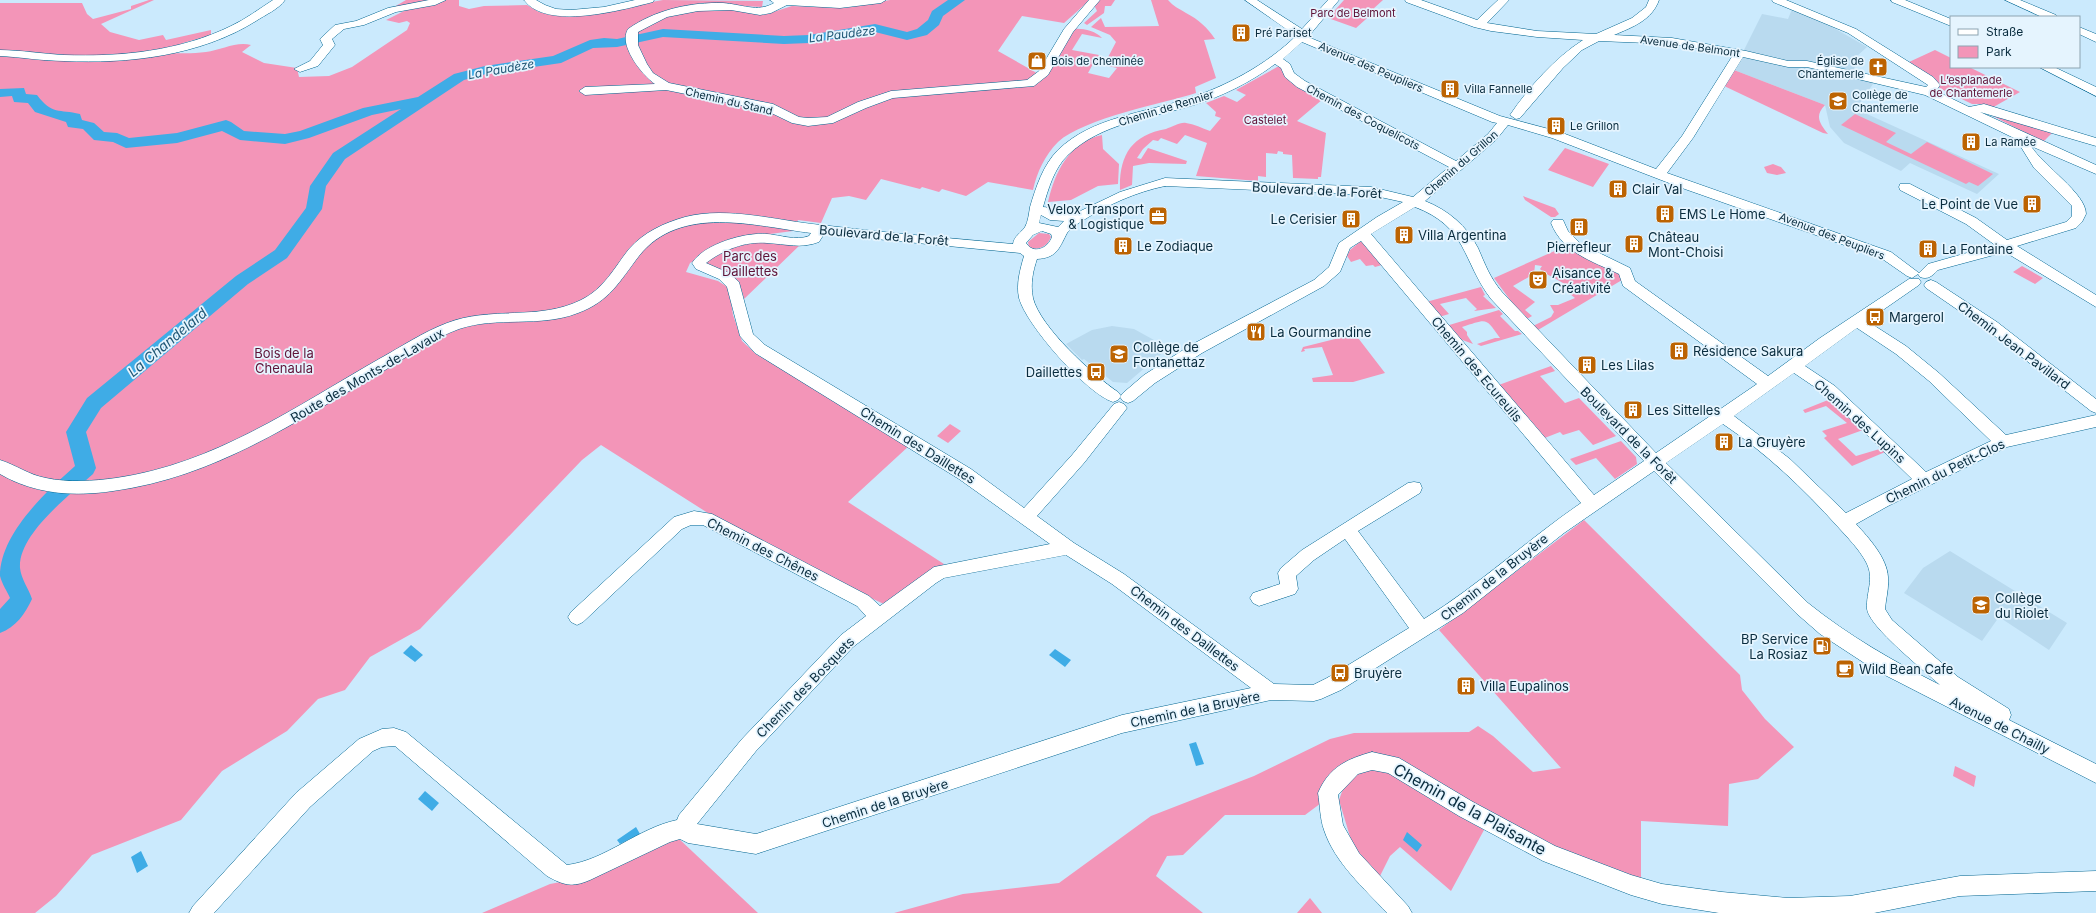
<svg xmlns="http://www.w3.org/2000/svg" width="2096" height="913" font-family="Inter,sans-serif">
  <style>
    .built { fill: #b9daef }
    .green { fill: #f395b8 }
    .water { fill: #3face6 }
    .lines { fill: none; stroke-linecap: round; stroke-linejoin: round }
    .river { fill: #3face6; fill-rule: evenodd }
    .minor-casing { stroke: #006590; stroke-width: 1 }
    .minor { fill: #fff; fill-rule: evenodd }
    .labels { text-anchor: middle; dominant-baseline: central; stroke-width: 3.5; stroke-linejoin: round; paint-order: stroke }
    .far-park-label { font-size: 11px; fill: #5f1237; stroke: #e5f4fe }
    .far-poi-label { font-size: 11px; fill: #092c3e; stroke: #e5f4fe; text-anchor: start }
    .far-street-label { font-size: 11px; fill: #092c3e; stroke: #e5f4fe }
    .far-water-label { font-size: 12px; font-style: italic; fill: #205876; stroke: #e5f4fe }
    .poi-label { font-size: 13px; fill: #092c3e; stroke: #e5f4fe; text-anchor: start }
    .street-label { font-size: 13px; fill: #092c3e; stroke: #e5f4fe }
    .park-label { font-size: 13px; fill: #5f1237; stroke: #e5f4fe }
    .water-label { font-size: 14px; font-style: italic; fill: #205876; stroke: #e5f4fe }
    .near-street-label { font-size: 16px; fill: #092c3e; stroke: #e5f4fe }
  </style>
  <rect width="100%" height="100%" fill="#cbeafd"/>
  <!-- built -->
  <path class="built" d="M1792,9L1827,24L1867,47L1856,57L1854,71L1875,81L1856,109L1999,174L1977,194L1910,163L1901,171L1844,143L1830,127L1825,105L1734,70L1762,14L1788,19Z
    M1112,326L1134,329L1154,340L1152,341L1166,350L1127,383L1113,382L1084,359L1082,360L1066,344L1092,330Z
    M1950,551L2067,623L2049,650L1999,617L1982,641L1904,593L1923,568Z"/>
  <!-- green -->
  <path class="green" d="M149,0H154L101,24L110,32L139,40L163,35L166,40L211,30V35L183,43L165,53C179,53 192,54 206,52C221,50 237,41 251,45L242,52L264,63L297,68L299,77L329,76L352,67L407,30L410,23L407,21L399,23L386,20L404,11L403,6L394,7L406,0H459V6L469,9L484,6L527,5L539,12L553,15L571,16L663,0L763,1L762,7L741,6L738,11L759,15L767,14L792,6L845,8L890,0H1090L1064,23L1022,16L998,51L1042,76L1074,29C1082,28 1096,31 1102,38L1082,34L1072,50L1099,55L1094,64L1067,59L1093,64L1088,73L1109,78L1117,68L1104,65L1116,42L1110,35L1091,27L1101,18L1105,27L1159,26L1151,0H1168C1174,7 1178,8 1186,13C1198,19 1208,28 1215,39L1204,40L1216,78L1195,87L1196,93C1165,103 1084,118 1058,142C1045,155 1037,172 1033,190L988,182L966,196L942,189L939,192L922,187L920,189L881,179L866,200L849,196L832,198L821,223L798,220L793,231L732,239L690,263L686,272L718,281L729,288L733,315L742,341L756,354L910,445L848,502L944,564L888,606L801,565L722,522L601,445L582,460L420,629L370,657L345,690L318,699L287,731L222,771L181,820L92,855L56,896L35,913H0V3H82L87,14L93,19L131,9V6Z
    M1099,0H1115L1111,6H1105L1104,13L1087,25L1084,23L1097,11L1094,5Z
    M1344,0H1383L1372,10L1375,11L1356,28L1328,18Z
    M1935,50L1951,58V67H1969L2020,92L1990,109L1980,104H1972L1939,88L1940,85L1934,78L1909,62Z
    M1279,66L1323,99L1297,121L1326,133L1321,177H1318V179L1293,178L1292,155L1283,154V152L1278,151L1277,154L1266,153V177L1258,176V181L1196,176L1207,143L1185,135L1177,144L1161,138L1158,141L1153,140L1143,149L1137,158L1141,159L1148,148L1187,161L1186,164L1149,163L1133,166L1132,185L1120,190C1119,156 1131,135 1166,129C1172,127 1180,122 1186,123C1194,124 1202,128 1210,131L1221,118L1215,116L1216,112L1206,103L1224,96L1237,102L1246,95L1236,90Z
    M1734,70L1825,105C1814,116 1820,124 1828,134L1823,133L1722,85Z
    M1985,112L2053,132L2043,142Z
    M1855,114L1896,133L1886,142L1911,154L1927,142L1993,174L1978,186L1969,182L1966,184L1841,125Z
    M1102,135L1103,149L1119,164L1118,184L1098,186L1071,200L1048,202C1055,172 1069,142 1102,135Z
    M1565,148L1609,164L1593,187L1548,170Z
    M1773,164L1781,167L1786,173L1777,175L1767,173L1764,167Z
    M1523,196L1555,208L1559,214L1555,217H1551L1525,200Z
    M1039,233L1049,234L1051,237C1047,247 1038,251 1029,247L1028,242Z
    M753,241L800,245L744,299C740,277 721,273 702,263L715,252Z
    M1361,241H1365L1382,265L1375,267L1373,265L1366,266L1360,259L1351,262L1347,256L1350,250Z
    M1568,245L1618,272L1622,280L1538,330L1533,326L1551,317L1554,312L1550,305H1558L1575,298L1565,290L1563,283C1557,279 1543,273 1540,269L1542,266L1535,265L1534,274L1513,286L1535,302L1525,310L1532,316L1527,319L1513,304L1494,278Z
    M2022,266L2043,278L2035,284L2013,272Z
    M1481,287L1485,295L1483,296L1496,308L1474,311L1477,309L1466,298L1440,304L1449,314L1439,317L1426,302Z
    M1499,310L1503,314L1500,316L1515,331H1518L1522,334L1481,346L1477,344L1495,338H1500C1485,317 1488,319 1462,327L1467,332V335L1473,344L1460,339L1446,326Z
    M1355,334L1385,373L1353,382H1313L1312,378L1333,375L1322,347L1304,349L1305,351L1301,352L1303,347Z
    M1551,366L1555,371L1540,376L1565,403L1579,398L1616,436L1593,445L1579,430L1563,435L1560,432L1542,439L1496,386Z
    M1833,398L1834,404L1853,422L1858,421L1863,430L1838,439L1856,456L1883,448L1890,450L1852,466L1824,438L1827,436L1822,431L1847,423L1826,406L1805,413L1803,410Z
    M950,424L961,431L948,443L937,436Z
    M1621,441L1636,457L1637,464L1615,479L1596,458L1576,465L1570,459Z
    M1584,520L1740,675L1742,690L1765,719L1794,747L1758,779L1729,784L1728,826L1641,821V882L1571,859L1398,776L1484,830L1451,891L1400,847L1390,856L1379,878L1354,850L1339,800L1344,786L1305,815H1225L1183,855L1167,856L1156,876L1203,913H894L963,894L1059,883L1151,816L1254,776L1330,739L1354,733L1469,732L1478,726L1493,736L1533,772L1561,768L1439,630Z
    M1955,766L1976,776L1974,787L1953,776Z
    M677,837L758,913H482L550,884L582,878Z
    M1310,898L1322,913H1297Z"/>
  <!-- water -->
  <path class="water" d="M411,645L423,655L415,662L403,653Z
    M1055,649L1071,660L1065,667L1049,655Z
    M1196,742L1204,764L1196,766L1189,744Z
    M425,791L439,803L432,811L418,799Z
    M636,827L640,834L620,844L617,840Z
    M1407,832L1422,845L1417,852L1403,840Z
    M141,851L148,866L137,873L131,857Z"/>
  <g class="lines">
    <!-- river -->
    <path class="river" d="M948,0H965L943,16L939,25L927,35L907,40L875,32L809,43L784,44L663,37L617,47L593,48L561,63L486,74L464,80L345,159L326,186L322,209L287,258L248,284L101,408L86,432L96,468L93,474C70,495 18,534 20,568C21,579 29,589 32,599C25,614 16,627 0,633V609L10,598C7,591 2,584 0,576C0,533 48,490 75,466L66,432L87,398L236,276L275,250L306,208L310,186L333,153L401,109L372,115L309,138L285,144L240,140L222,131L177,143L126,148L113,142L94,140L83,129L68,127L66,122L35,112L28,103L14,102L12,96L0,97V89L24,88L26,94L37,95C52,115 59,109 80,114L82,120L94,123L104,132L117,133L129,138L177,133L226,120L231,122L244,131L285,134L300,131L363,108L418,97L454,74L485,66L553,56L590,40L604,38L617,39L663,29L784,36L809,35L875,24L907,32L917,29L928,20L932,11Z"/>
    <!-- minor casing -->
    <g class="minor-casing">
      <path id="minor" d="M273,0H285C279,9 265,15 256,21C200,56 128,64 64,61C43,61 21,57 0,56V50C21,50 43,54 64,55C121,57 180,51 231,26C246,19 259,9 273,0Z
        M429,0H446L435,5L396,12L364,25L344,29L332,39L335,45L318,66L300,72L294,69L310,61L323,45L320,39L335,25L356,21L388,8Z
        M524,0H536L545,5L556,9L571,10L604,7L635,0H654L653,2C622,10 546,31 524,0Z
        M770,0H886L881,3L840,8L787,5L771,13L760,15L731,10L698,11L667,17L638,32V45L647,64L653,73L669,83L773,104L799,117L808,118L827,117L858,102L891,91L1027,80L1039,71L1064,29L1089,0H1100L1073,32L1048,75L1034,86L893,98L866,108L833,123L808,126L792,123L765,110L666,90L585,95L579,91L585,87L655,84C642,75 618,45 628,29C655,10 690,2 723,3C740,4 758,13 774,3Z
        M1245,0H1257L1302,29L1328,0H1339L1308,37L1500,116L1560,132L1656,169L1682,136L1733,55L1672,44L1599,41L1582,50L1563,68L1520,118L1516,119L1510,115C1529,87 1555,58 1583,40L1537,37L1491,31L1474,27L1406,2L1405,0H1421L1477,20L1498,0H1509L1487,23L1537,31L1596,34L1632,18L1646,7L1649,0H1659C1652,20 1633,27 1614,35L1672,38L1746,51L1788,61H1807L1926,87L1928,85L1848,33L1773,2L1772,0H1786L1856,29L1933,77L1940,85L1936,91L1969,107L1984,104L2096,138V146L1980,112L2096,165V174L2031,146C2043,166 2086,193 2086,214L2082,222L2076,228L2017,246L2096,295V307L2005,252L1938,270C1932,276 1928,280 1920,277L1918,274L1912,278L1907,276L1881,258L1682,188L1552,138L1508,125L1496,140L1425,201C1448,210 1467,226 1478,248C1485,264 1490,278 1502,292L1656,453L1757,384L1623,286L1619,274C1592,261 1563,253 1551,223L1553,220H1563L1568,231L1581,244L1630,268L1635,281L1768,376L1820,338L1909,279H1919L1921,282L1919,285L1867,321L1906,346L1939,373L2006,435L2096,415V427L2007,447L1888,506L1856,524C1869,538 1887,558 1888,577C1889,588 1886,598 1885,609L1892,620L1958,677L2009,709L2011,715L2009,720L2096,764V783L1875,670L1820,634L1796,613L1654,471L1564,533L1463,613L1341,690L1321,699L1314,701L1271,700L1122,733L756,854L688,843L680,839L670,842L590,880C572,888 563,885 547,876L395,746L382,747L373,751L310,807L214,913H189L193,906L296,793L359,739L382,729L394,728L406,732L567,865C606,860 638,828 677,820L679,815L742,739L841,635L866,616L857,606L703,525H691L682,529L583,622L577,625L571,622L568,617L571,612L674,517L694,511L712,514L869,596L880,606L934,567L1050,544L959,479L755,353L740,336L727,287L719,279L696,269L692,263C704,244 745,232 767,234C780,235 796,241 809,236L811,233C755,226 680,204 639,256C619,282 610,301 578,313C540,328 497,316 459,329C431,339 406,358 380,373C293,423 215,477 113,491C74,497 34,494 0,474V460C16,465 29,475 46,478C69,483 93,481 116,478C214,464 295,407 379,359C401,347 423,332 447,323C490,306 539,321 581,300C604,289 614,268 629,249C644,232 664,223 685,217C727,206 779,221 821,225C885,233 949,238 1013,244C1014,236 1021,233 1025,227C1028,222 1029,213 1030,207C1036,187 1043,165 1058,150C1092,117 1144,113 1187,99C1227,86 1266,65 1296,36ZM1302,42L1492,122L1497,123L1488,134L1456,161L1305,81L1294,73L1290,64L1283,59ZM1743,57L1788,67H1807L1925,95L2016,139L2034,168L2072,206V216L2066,222L2007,240L1976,218L1910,184H1900L1899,187L1900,190L1966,224L1995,245L1928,264L1919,273L1891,252L1667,173L1693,138ZM1275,64L1281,68L1285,77L1297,87L1449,167L1413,197L1371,187L1165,178L1120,192L1072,215C1068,212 1065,213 1059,213C1054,212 1050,207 1043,207C1048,190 1054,168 1068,155C1101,123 1151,118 1194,105C1223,96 1251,82 1275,64ZM1165,186L1371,195L1403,202L1377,217L1339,243L1329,267L1314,280L1191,345L1144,375L1123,393L1120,397L1123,401L1128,403L1133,401L1155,383L1202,353L1324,286L1340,272L1350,248L1361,241L1581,503C1527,540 1479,585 1424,619L1358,531L1420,493L1422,488L1420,483L1414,482L1408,483L1302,550L1281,568L1278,573L1280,584L1253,593L1250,598L1253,603L1259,606L1295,594L1298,589L1296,576L1314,560L1345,539L1409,628L1327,678L1313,685L1274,684L1124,574L1074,543L1037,516L1084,463L1124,412L1127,408L1124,404L1119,402L1114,404L1072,455L1024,508L971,469L765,345L753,334L739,282L729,273L706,263C723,250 745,241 767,243C786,244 801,249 819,242L824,234L1020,253L1024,256C1020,270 1016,284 1019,298C1026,325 1087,394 1113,402L1118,400L1121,396L1118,392C1093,375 1040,327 1033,298C1030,284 1033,271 1037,259C1056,258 1059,249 1066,235C1068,230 1077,224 1082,221C1107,205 1136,192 1165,186ZM1415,207C1468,227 1462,261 1491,299L1644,461L1594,495L1371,234ZM1041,215L1050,220L1064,221L1058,227L1039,223ZM1042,231L1051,234L1052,237C1048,248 1034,255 1026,243L1033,235ZM1857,328L1896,354L1929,381L1991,441L1926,472L1835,386L1805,366ZM1794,373L1825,394L1912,479L1846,513L1790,459L1734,416ZM1723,424C1765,452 1804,489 1838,527C1847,537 1859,549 1866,562C1875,579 1866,591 1867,609C1869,627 1925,671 1940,685C1893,661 1849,636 1808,603L1666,463ZM1066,555L1112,584L1251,688L1122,715L756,834L697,824L756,751L853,647L936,583L944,578Z
        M1891,0H1905L1951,19V26L1892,2Z
        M2005,0H2020L2056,15L2058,17H2042Z
        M2079,27L2096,34V42L2079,34Z
        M2039,67H2054L2096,87V96Z
        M1931,280L1936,282L1997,322L2096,399V413L2091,411L1987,330L1926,288L1924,285L1926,282Z
        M1372,752L1399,758L1473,802L1555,846L1631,875L1662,884L1722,892L1788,898L1850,896L1960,876L2096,871V891L1960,896L1874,913H1719L1662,904L1631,895L1543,861L1459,816L1388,773L1372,770L1358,774L1338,795L1343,825L1359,853L1408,906L1412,913H1387C1364,888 1335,863 1324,830C1320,819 1320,805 1318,793C1329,767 1347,759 1372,752Z"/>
    </g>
    <!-- minor -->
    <use href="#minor" class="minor"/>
  </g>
  <!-- icons -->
  <defs>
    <g id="building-square" transform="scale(1)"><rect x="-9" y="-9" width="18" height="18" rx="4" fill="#bc6302" stroke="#e5f4fe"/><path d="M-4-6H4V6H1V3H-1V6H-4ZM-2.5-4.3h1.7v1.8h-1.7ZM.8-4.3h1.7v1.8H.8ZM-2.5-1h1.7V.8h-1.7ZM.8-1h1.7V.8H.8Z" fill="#fff"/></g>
    <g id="shop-square" transform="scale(1)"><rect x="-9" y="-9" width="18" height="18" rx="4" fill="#bc6302" stroke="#e5f4fe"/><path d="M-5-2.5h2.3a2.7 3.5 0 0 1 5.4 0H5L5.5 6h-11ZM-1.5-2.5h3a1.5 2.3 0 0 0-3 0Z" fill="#fff"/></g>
    <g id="church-square" transform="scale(1)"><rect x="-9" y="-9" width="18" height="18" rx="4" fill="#bc6302" stroke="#e5f4fe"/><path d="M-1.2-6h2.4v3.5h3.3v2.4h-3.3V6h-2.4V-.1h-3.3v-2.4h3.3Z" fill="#fff"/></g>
    <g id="school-square" transform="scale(1)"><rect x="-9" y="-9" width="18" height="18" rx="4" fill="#bc6302" stroke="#e5f4fe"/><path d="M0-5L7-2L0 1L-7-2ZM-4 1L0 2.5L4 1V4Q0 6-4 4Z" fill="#fff"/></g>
    <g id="office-square" transform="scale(1)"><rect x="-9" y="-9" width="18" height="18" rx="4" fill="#bc6302" stroke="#e5f4fe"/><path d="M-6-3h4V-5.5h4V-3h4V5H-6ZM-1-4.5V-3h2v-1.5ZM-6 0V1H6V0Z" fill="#fff"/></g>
    <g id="theatre-square" transform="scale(1)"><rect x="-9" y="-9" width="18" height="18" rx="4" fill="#bc6302" stroke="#e5f4fe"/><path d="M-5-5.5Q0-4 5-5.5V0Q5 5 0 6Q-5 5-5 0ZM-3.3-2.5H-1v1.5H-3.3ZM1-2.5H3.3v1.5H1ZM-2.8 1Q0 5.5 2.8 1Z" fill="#fff"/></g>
    <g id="bus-square" transform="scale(1)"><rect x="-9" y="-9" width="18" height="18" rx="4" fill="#bc6302" stroke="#e5f4fe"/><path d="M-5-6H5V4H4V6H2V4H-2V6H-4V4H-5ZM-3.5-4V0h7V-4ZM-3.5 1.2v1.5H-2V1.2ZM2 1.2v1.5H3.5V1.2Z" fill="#fff"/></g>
    <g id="restaurant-square" transform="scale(1)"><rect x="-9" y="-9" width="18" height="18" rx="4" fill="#bc6302" stroke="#e5f4fe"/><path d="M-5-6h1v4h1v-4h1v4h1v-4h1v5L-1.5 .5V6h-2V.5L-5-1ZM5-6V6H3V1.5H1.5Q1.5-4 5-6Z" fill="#fff"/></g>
    <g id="fuel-square" transform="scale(1)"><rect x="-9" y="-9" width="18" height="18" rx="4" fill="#bc6302" stroke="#e5f4fe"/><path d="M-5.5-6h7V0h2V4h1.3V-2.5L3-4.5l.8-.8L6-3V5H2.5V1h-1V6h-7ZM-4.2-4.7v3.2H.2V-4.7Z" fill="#fff"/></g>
    <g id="cafe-square" transform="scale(1)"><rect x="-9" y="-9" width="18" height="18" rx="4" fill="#bc6302" stroke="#e5f4fe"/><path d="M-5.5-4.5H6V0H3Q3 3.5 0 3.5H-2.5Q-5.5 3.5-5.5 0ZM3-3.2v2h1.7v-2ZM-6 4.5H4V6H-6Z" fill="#fff"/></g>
  </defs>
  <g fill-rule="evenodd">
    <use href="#building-square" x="1241" y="33"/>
    <use href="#shop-square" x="1037" y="61"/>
    <use href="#church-square" x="1878" y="67"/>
    <use href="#building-square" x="1450" y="89"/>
    <use href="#school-square" x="1838" y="101"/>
    <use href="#building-square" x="1556" y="126"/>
    <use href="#building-square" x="1971" y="142"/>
    <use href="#building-square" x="1618" y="189"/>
    <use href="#building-square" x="2032" y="204"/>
    <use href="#building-square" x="1665" y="214"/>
    <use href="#office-square" x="1158" y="216"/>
    <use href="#building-square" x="1351" y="219"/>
    <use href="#building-square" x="1579" y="227"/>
    <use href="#building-square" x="1404" y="235"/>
    <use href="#building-square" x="1634" y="244"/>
    <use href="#building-square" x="1123" y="246"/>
    <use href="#building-square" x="1928" y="249"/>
    <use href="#theatre-square" x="1538" y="280"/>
    <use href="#bus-square" x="1875" y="317"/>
    <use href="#restaurant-square" x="1256" y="332"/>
    <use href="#building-square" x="1679" y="351"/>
    <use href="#school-square" x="1119" y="354"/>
    <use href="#building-square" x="1587" y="365"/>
    <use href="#bus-square" x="1096" y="372"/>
    <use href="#building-square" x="1633" y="410"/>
    <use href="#building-square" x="1724" y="442"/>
    <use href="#school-square" x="1981" y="605"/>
    <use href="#fuel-square" x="1822" y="646"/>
    <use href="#cafe-square" x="1845" y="669"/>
    <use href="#bus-square" x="1340" y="673"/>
    <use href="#building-square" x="1466" y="686"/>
  </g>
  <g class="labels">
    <!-- far-park labels -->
    <g class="far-park-label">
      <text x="1353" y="13">Parc de Belmont</text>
      <text x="1971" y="80">L’esplanade<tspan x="1971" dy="13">de Chantemerle</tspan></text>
      <text x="1265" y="120">Castelet</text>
    </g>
    <!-- far-poi labels -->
    <g class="far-poi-label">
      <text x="1255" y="33">Pré Pariset</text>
      <text x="1051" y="61">Bois de cheminée</text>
      <text x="1864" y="61" text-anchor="end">Église de<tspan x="1864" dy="13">Chantemerle</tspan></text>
      <text x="1464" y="89">Villa Fannelle</text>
      <text x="1852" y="95">Collège de<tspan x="1852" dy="13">Chantemerle</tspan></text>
      <text x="1570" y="126">Le Grillon</text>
      <text x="1985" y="142">La Ramée</text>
    </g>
    <!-- far-street labels -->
    <g class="far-street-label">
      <text transform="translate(1690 46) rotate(8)">Avenue de Belmont</text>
      <text transform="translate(1371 67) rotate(23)">Avenue des Peupliers</text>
      <text transform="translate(729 101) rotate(13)">Chemin du Stand</text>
      <text transform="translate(1166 108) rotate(-17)">Chemin de Rennier</text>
      <text transform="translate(1363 117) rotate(28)">Chemin des Coquelicots</text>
      <text transform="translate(1461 163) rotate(-41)">Chemin du Grillon</text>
      <text transform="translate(1832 236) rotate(21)">Avenue des Peupliers</text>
    </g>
    <!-- far-water labels -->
    <g class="far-water-label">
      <text transform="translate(842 34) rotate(-7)">La Paudèze</text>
      <text transform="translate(501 69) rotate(-10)">La Paudèze</text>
    </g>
    <!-- poi labels -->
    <g class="poi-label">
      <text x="1632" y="189">Clair Val</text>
      <text x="2018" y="204" text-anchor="end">Le Point de Vue</text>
      <text x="1144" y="209" text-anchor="end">Velox Transport<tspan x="1144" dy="15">&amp; Logistique</tspan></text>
      <text x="1679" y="214">EMS Le Home</text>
      <text x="1337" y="219" text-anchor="end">Le Cerisier</text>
      <text x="1418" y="235">Villa Argentina</text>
      <text x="1648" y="237">Château<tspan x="1648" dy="15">Mont-Choisi</tspan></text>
      <text x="1137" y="246">Le Zodiaque</text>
      <text x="1579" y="247" text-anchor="middle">Pierrefleur</text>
      <text x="1942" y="249">La Fontaine</text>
      <text x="1552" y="273">Aisance &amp;<tspan x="1552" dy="15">Créativité</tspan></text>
      <text x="1889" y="317">Margerol</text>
      <text x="1270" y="332">La Gourmandine</text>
      <text x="1133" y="347">Collège de<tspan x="1133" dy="15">Fontanettaz</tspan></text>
      <text x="1693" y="351">Résidence Sakura</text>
      <text x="1601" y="365">Les Lilas</text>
      <text x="1082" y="372" text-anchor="end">Daillettes</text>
      <text x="1647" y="410">Les Sittelles</text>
      <text x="1738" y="442">La Gruyère</text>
      <text x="1995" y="598">Collège<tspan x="1995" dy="15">du Riolet</tspan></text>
      <text x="1808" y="639" text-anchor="end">BP Service<tspan x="1808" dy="15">La Rosiaz</tspan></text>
      <text x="1859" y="669">Wild Bean Cafe</text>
      <text x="1354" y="673">Bruyère</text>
      <text x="1480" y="686">Villa Eupalinos</text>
    </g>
    <!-- street labels -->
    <g class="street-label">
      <text transform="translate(1317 190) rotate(3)">Boulevard de la Forêt</text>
      <text transform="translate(884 235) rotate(5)">Boulevard de la Forêt</text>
      <text transform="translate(2014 345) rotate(37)">Chemin Jean Pavillard</text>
      <text transform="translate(1477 369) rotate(50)">Chemin des Ecureuils</text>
      <text transform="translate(367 375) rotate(-30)">Route des Monts-de-Lavaux</text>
      <text transform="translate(1860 421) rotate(42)">Chemin des Lupins</text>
      <text transform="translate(1629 435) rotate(45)">Boulevard de la Forêt</text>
      <text transform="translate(918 445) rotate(32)">Chemin des Daillettes</text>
      <text transform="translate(1945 471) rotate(-26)">Chemin du Petit-Clos</text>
      <text transform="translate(763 549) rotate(27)">Chemin des Chênes</text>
      <text transform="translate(1494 577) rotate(-38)">Chemin de la Bruyère</text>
      <text transform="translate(1185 628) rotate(37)">Chemin des Daillettes</text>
      <text transform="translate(805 687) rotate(-46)">Chemin des Bosquets</text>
      <text transform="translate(1195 709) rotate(-12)">Chemin de la Bruyère</text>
      <text transform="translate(2000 725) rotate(27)">Avenue de Chailly</text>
      <text transform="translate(885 803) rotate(-18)">Chemin de la Bruyère</text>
    </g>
    <!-- park labels -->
    <g class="park-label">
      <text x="750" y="256">Parc des<tspan x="750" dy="15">Daillettes</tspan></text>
      <text x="284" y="353">Bois de la<tspan x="284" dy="15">Chenaula</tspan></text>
    </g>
    <!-- water labels -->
    <g class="water-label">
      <text transform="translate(167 342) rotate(-40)">La Chandelard</text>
    </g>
    <!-- near-street labels -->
    <g class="near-street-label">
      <text transform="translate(1470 809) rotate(29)">Chemin de la Plaisante</text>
    </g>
  </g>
  <!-- legend -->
  <rect x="1950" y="16" width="130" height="52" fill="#e5f4fe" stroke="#8da4b1"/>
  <rect x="1958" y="29" width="20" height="6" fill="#ffffff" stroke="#8da4b1"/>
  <text x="1986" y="36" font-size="12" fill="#092c3e">Straße</text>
  <rect x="1958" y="46" width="20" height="12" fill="#f395b8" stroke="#8da4b1"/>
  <text x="1986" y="56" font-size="12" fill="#092c3e">Park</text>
</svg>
